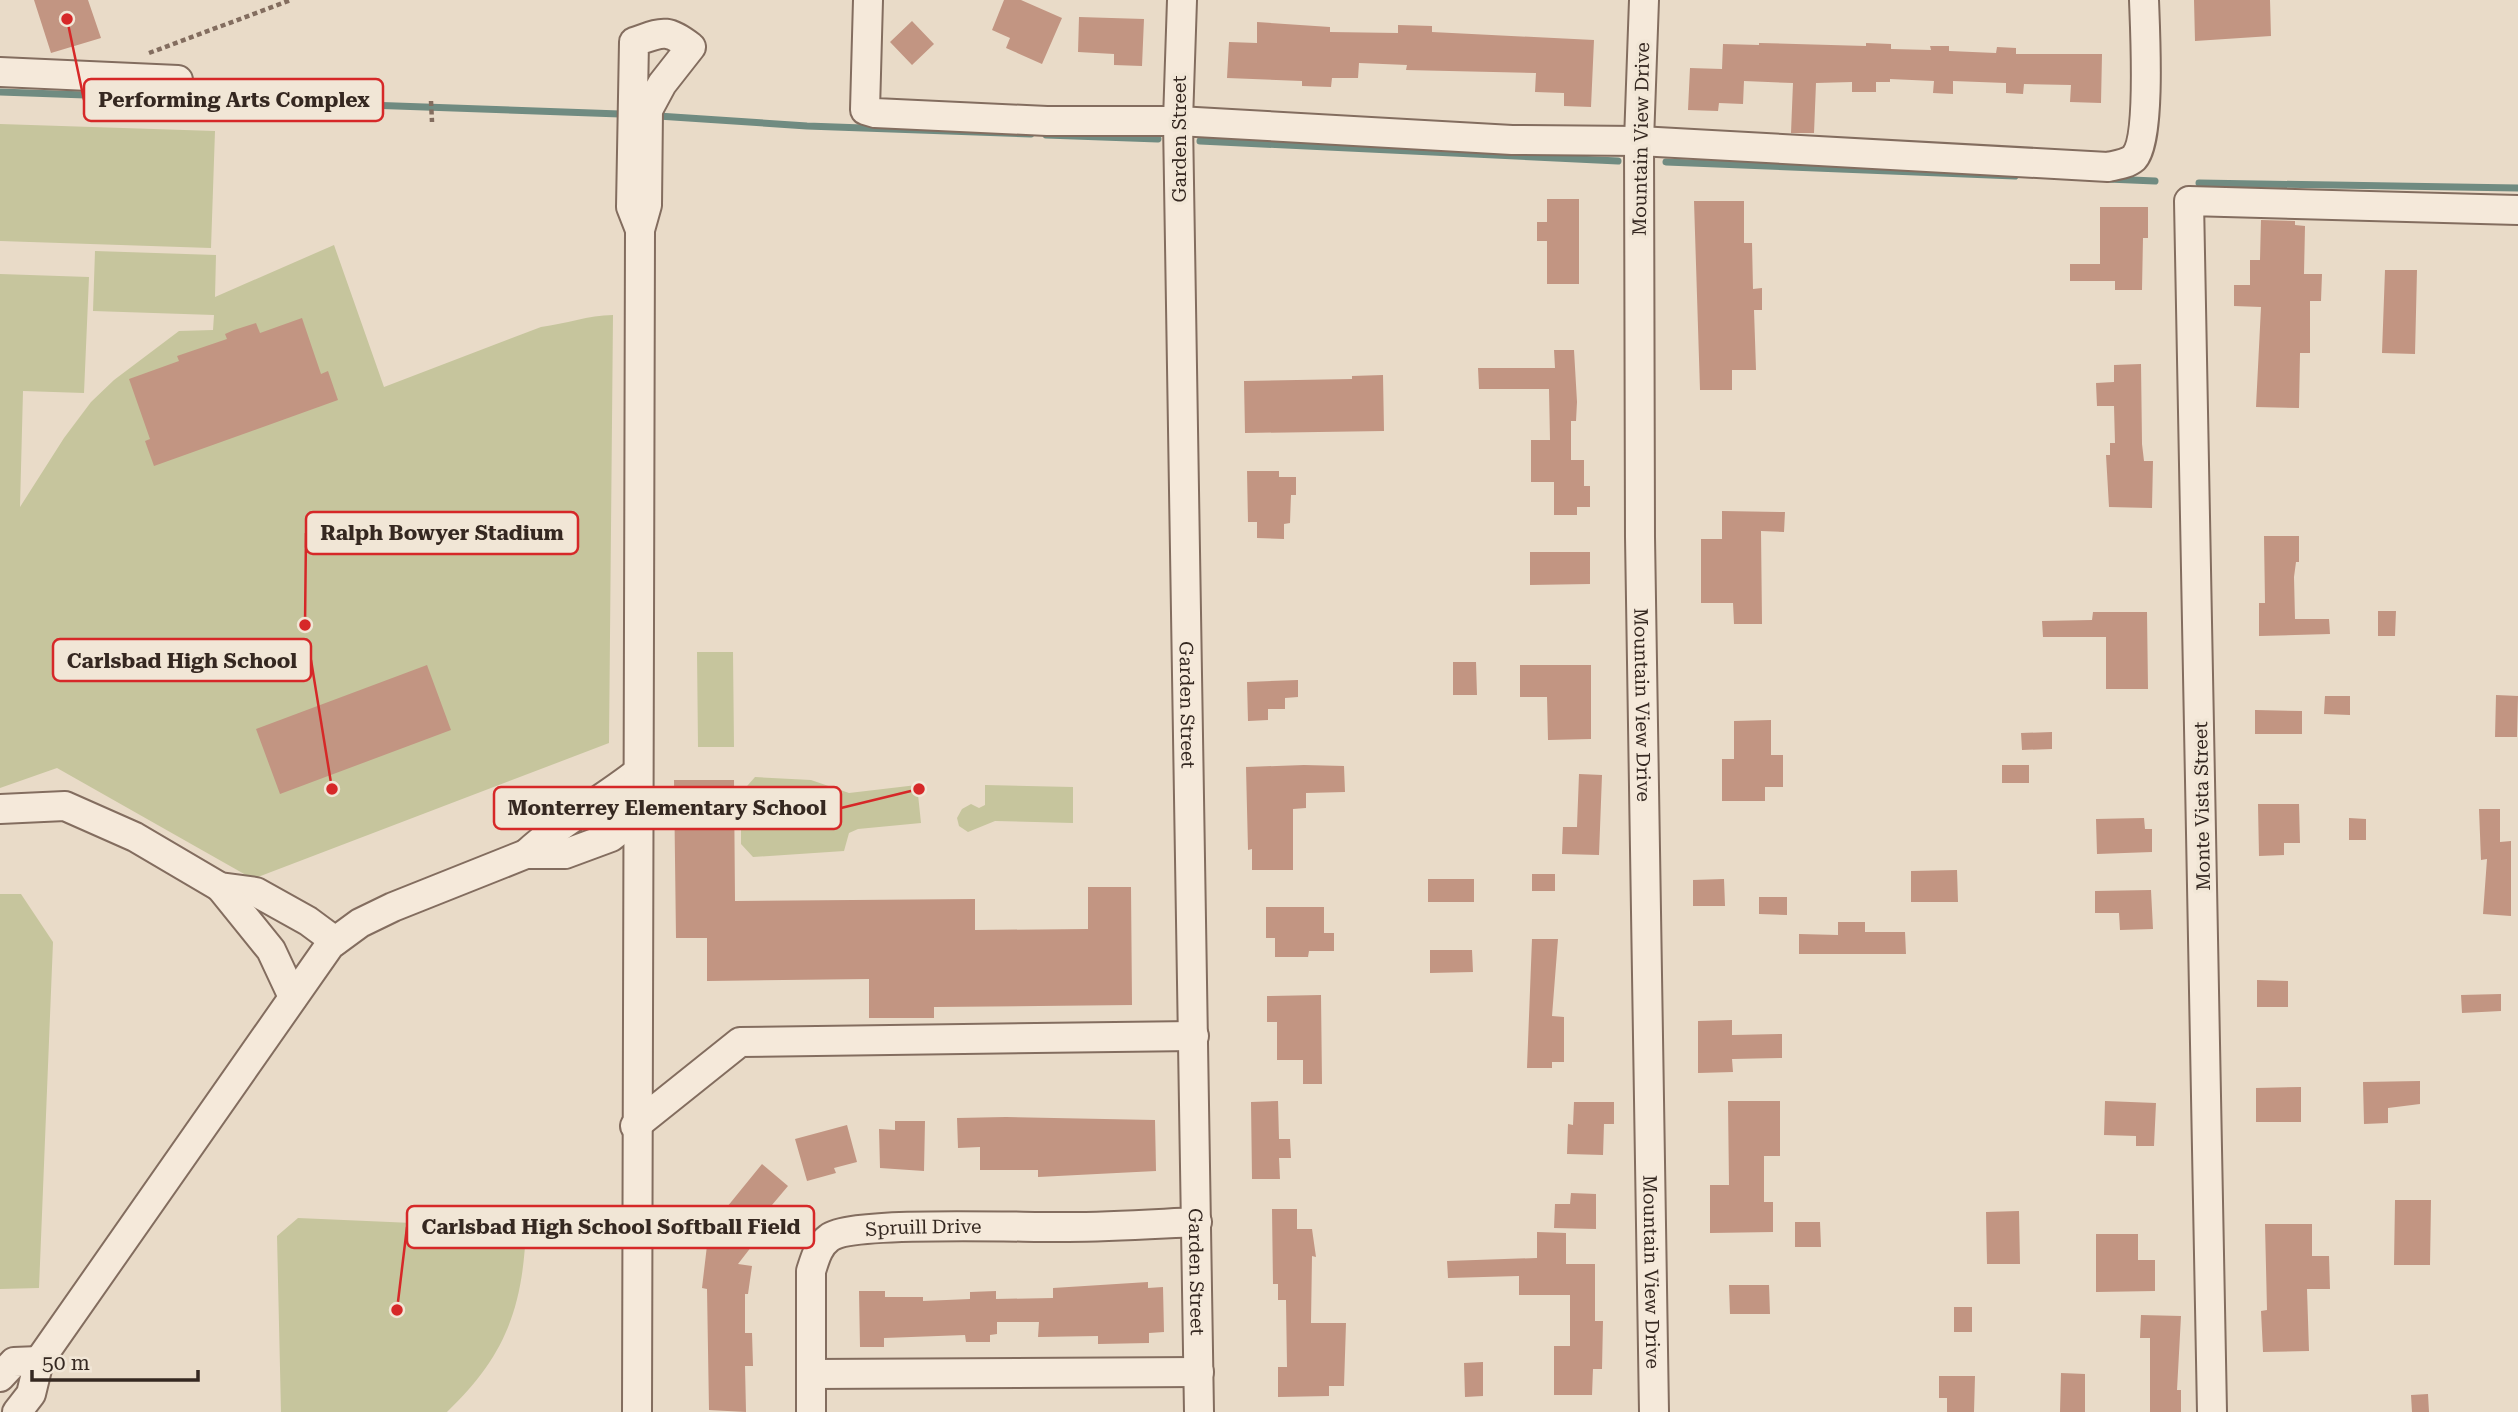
<svg xmlns="http://www.w3.org/2000/svg" width="2518" height="1412" font-family="'Roboto Serif',serif">
  <style>
    .green { fill: #c6c59d }
    .lines { fill: none; stroke-linecap: round; stroke-linejoin: round }
    .stream { stroke: #708b81; stroke-width: 7 }
    .building { fill: #c29582 }
    .minor-casing { stroke: #836d5f; stroke-width: 32 }
    .path { stroke: #836d5f; stroke-width: 4.5; stroke-dasharray: 5 3.5; stroke-linecap: butt }
    .minor { stroke: #f5e9da; stroke-width: 28 }
    .labels { text-anchor: middle; dominant-baseline: central; stroke-width: 7; stroke-linejoin: round; paint-order: stroke }
    .street-label { font-size: 19px; fill: #352821; stroke: #f1e6d6 }
    .leader { fill: none; stroke: #d62828; stroke-width: 2.5 }
    .callout-dot { fill: #d62828; stroke: #f1e6d6; stroke-width: 2.5 }
    .callout { fill: #f1e6d6; stroke: #d62828; stroke-width: 2.5 }
    .callout-label { font-size: 21px; text-anchor: middle; font-weight: bold; fill: #352821 }
  </style>
  <rect width="100%" height="100%" fill="#e9dbc8"/>
  <!-- green -->
  <path class="green" d="M0,124L215,131L211,248L0,241Z
    M334,245L384,387L541,327C566,324 588,315 613,315L609,743L253,879L57,768L0,788V274L89,277L84,393L23,391L20,507L64,438L91,402L114,380L179,331L213,330L214,315L93,311L95,251L216,255L215,297Z
    M697,652H733L734,747H698Z
    M755,777L811,780L849,793L917,785L921,823L858,829L849,833L844,851L753,857L741,844V793Z
    M985,785L1073,787V823L995,821L968,832L959,826L957,818L962,809L971,804L979,808L985,805Z
    M0,894H21L53,942L39,1288L0,1289Z
    M298,1218L526,1228C523,1308 505,1357 447,1412H281L277,1236Z"/>
  <g class="lines">
    <!-- stream -->
    <path class="stream" d="M0,92L620,114
      M658,116L807,126L1031,134
      M1046,135L1158,139
      M1200,141L1618,161
      M1666,162L2015,176
      M2108,179L2155,181
      M2199,183L2518,188"/>
  </g>
  <!-- building -->
  <path class="building" d="M34,0H88L101,38L51,53Z
    M1004,0H1021L1062,18L1042,64L1006,48L1010,38L992,30Z
    M2194,0H2270L2271,36L2195,41Z
    M1079,17L1144,19L1142,66L1114,65V54L1078,52Z
    M912,21L934,44L912,65L890,42Z
    M1257,22L1330,27V32L1398,33V25L1432,26V32L1594,40L1591,107L1564,106V93L1535,92L1536,73L1406,70L1407,65L1359,63L1358,78H1332L1331,87L1302,86V81L1227,78L1229,42L1257,43Z
    M1759,43L1866,46V43L1891,44V49L1931,50L1930,46H1949V51L1996,53L1997,47L2016,48V54H2102L2101,103L2070,102L2071,85L2024,84L2023,94L2006,93V83L1953,81V94L1933,93L1934,81L1890,79V82H1876V92H1852V82L1816,83L1814,133H1791L1793,83L1744,81L1743,104L1719,103L1718,111L1688,110L1690,68L1722,69L1723,44L1759,45Z
    M1547,199H1579V284H1547V241H1537V222H1547Z
    M1694,201H1744V243H1752L1753,289L1762,288V310H1754L1756,370H1732V390H1700Z
    M2100,207H2148V238H2143L2142,290H2115V281H2070V264H2100Z
    M2261,220L2295,221V225L2305,226L2304,274H2322L2321,301H2310V353H2300L2299,408L2256,407L2261,307L2234,306V285H2250V260H2260Z
    M2385,270H2417L2415,354L2382,353Z
    M302,318L321,374L328,371L338,400L154,466L145,441L150,439L129,379L179,361L177,356L227,339L225,334L234,330L256,323L260,333Z
    M1554,350H1574L1577,402L1576,421H1571V460H1584V486H1590V507H1577V515H1554V482H1531V440H1550L1549,389H1479L1478,368H1555Z
    M2141,364L2142,444L2144,461H2153L2152,508L2109,507L2106,455H2110V443H2115L2114,406H2097L2096,383L2114,382V365Z
    M1383,375L1384,431L1245,433L1244,381L1352,379V376Z
    M1247,471H1279V477H1296V495H1291L1290,523L1284,524V539L1257,538V522H1248Z
    M1722,511L1785,512L1784,532L1761,531L1762,624H1734L1733,603H1701V539H1722Z
    M2264,536H2299V562H2296L2294,577L2295,619H2329L2330,634L2259,636V603H2265Z
    M1530,552H1590V584L1530,585Z
    M2378,611H2396L2395,636H2378Z
    M2093,612H2147L2148,689H2106V637H2043L2042,621L2092,620Z
    M1453,662H1476L1477,695H1453Z
    M427,665L451,730L280,794L256,729Z
    M1520,665H1591V739L1548,740L1547,697H1520Z
    M1298,680V697L1285,698V709H1268V720L1248,721L1247,682Z
    M2496,695L2518,696L2517,737H2495Z
    M2325,696H2350V715L2324,714Z
    M2255,710L2302,711V734H2255Z
    M1771,720V755H1783V787H1765V801H1722V759H1734V721Z
    M2052,732V749L2022,750L2021,733Z
    M1304,765L1344,766L1345,792L1306,793V808L1293,809V870H1252V849L1248,850L1246,767Z
    M2002,765H2029V783H2002Z
    M1579,774L1602,775L1599,855L1562,854L1563,827H1577Z
    M674,780H734L735,901L975,899V930L1088,929V887H1131L1132,1005L934,1007V1018H869V979L707,981V938H676Z
    M2258,804H2299L2300,843H2284V855L2259,856Z
    M2479,809H2500V842L2511,841V916L2483,914L2487,859L2481,860Z
    M2144,818L2145,829H2152V852L2097,854L2096,819Z
    M2349,818L2366,819V840H2349Z
    M1957,870L1958,902H1911V871Z
    M1532,874H1555V891H1532Z
    M1428,879H1474V902H1428Z
    M1724,879L1725,906H1693V880Z
    M2151,890L2153,929L2120,930L2119,913H2095V891Z
    M1759,897H1787V915L1759,914Z
    M1266,907H1324V933H1334V951H1309L1308,957H1275V938H1266Z
    M1838,922H1865V932H1905L1906,954H1799V934L1838,935Z
    M1532,939H1558L1552,1016L1564,1017V1062H1552V1068H1527Z
    M1430,950H1472L1473,972L1430,973Z
    M2257,980L2288,981V1007H2257Z
    M2501,994V1011L2462,1013L2461,995Z
    M1321,995L1322,1084H1303V1060H1277V1022H1267V996Z
    M1732,1020V1035L1782,1034V1058L1732,1059L1733,1072L1698,1073V1021Z
    M2420,1081V1104L2388,1108V1123L2364,1124L2363,1082Z
    M2301,1087V1122H2256V1088Z
    M1278,1101L1279,1139H1290L1291,1158H1279L1280,1179H1252L1251,1102Z
    M1728,1101H1780V1156H1764V1202H1773V1232L1710,1233V1185H1729Z
    M2105,1101L2156,1103L2154,1146H2136V1136L2104,1135Z
    M1574,1102H1614V1124H1604L1603,1155L1567,1154L1568,1124L1573,1125Z
    M1006,1117L1155,1120L1156,1171L1038,1177V1170H980V1147L958,1148L957,1118Z
    M895,1121H925L924,1171L880,1168L879,1129L895,1130Z
    M847,1125L857,1162L834,1168L836,1173L807,1181L795,1139Z
    M762,1164L788,1186L772,1205L780,1212L761,1235L727,1207Z
    M1571,1193L1596,1194V1229L1554,1228L1555,1204H1570Z
    M2395,1200H2431L2430,1265H2394Z
    M1272,1209H1297V1229H1312L1316,1257L1312,1256L1311,1323H1346L1344,1386H1329V1396L1278,1397V1367H1287L1286,1300H1278V1284H1273Z
    M2019,1211L2020,1264H1987L1986,1212Z
    M1795,1222H1820L1821,1247H1795Z
    M2265,1224H2312V1256H2329L2330,1289H2307L2309,1351L2263,1352L2261,1311L2267,1310Z
    M1537,1232L1566,1233V1264H1595V1321H1603L1602,1369H1593L1592,1395H1554V1346H1570V1295H1519V1276L1448,1278L1447,1261L1537,1258Z
    M2096,1234H2138V1260H2155V1291L2096,1292Z
    M708,1237L755,1242L738,1264L752,1266L748,1294H745V1333H752L753,1366H745L746,1412L709,1410L707,1289L702,1288Z
    M1148,1282V1288L1163,1287L1164,1332L1149,1333V1343L1098,1344V1336L1038,1337L1039,1322H997V1334L990,1335V1342H966L965,1335L884,1338V1347H860L859,1291H885V1297H923V1301L970,1299V1292L996,1291V1299L1053,1298V1288Z
    M1729,1285H1769L1770,1314H1730Z
    M1954,1307H1972V1332H1954Z
    M2141,1315L2181,1316L2177,1390H2181V1412H2150V1338H2140Z
    M1483,1362V1396L1465,1397L1464,1363Z
    M2061,1373L2085,1374V1412H2060Z
    M1939,1376H1975L1974,1412H1947V1398H1939Z
    M2428,1394L2429,1412H2412L2411,1395Z"/>
  <g class="lines">
    <!-- minor casing -->
    <g class="minor-casing">
      <g id="minor">
        <path d="M868,0L865,110L875,113L1047,121H1178L1512,140L1639,141L2108,167C2117,165 2127,164 2134,158C2151,139 2145,29 2144,0"/>
        <path id="s1" d="M1182,0L1178,121L1199,1412"/>
        <path id="s2" d="M1644,0L1639,141L1640,537L1654,1412"/>
        <path d="M0,72L178,80"/>
        <path d="M0,809L65,806L135,837L220,887L256,892L308,921L335,941"/>
        <path d="M526,854C562,821 600,802 638,772"/>
        <path d="M220,887L271,950L293,997"/>
        <path d="M635,1126L740,1042L1194,1036"/>
        <path d="M811,1374L1199,1372"/>
        <path d="M0,1377L14,1362L39,1361"/>
        <path d="M17,1412L31,1394L39,1361L330,945L360,923L393,907L526,854H565L611,837L638,816"/>
        <path d="M637,1412L640,230L647,205L648,110L662,84L691,47C666,28 663,32 634,42L631,207L640,230"/>
        <path id="s3" d="M811,1412V1271C815,1259 818,1246 829,1238C852,1220 1028,1228 1068,1227C1111,1227 1154,1224 1197,1222"/>
        <path d="M2212,1412L2189,201L2518,210"/>
      </g>
    </g>
    <!-- path -->
    <path class="path" d="M149,53L291,0
      M431,101L432,122
      M232,114L233,94
      M310,117V97"/>
    <!-- minor -->
    <use href="#minor" class="minor"/>
  </g>
  <g class="labels">
    <!-- street labels -->
    <g class="street-label">
      <text transform="translate(1179 139) rotate(-90)">Garden Street</text>
      <text transform="translate(1641 139) rotate(-89)">Mountain View Drive</text>
      <text stroke="none"><textPath href="#s1" startOffset="705">Garden Street</textPath></text>
      <text stroke="none"><textPath href="#s2" startOffset="705">Mountain View Drive</textPath></text>
      <text transform="translate(2202 806) rotate(-91)">Monte Vista Street</text>
      <text stroke="none"><textPath href="#s3" startOffset="275">Spruill Drive</textPath></text>
      <text stroke="none"><textPath href="#s1" startOffset="1272">Garden Street</textPath></text>
      <text stroke="none"><textPath href="#s2" startOffset="1272">Mountain View Drive</textPath></text>
    </g>
  </g>
  <!-- callouts -->
  <path class="leader" d="M67 19L84 100M305 625L306 533M332 789L311 660M919 789L841 808M397 1310L407 1227"/>
  <g class="callout-dot">
    <circle cx="67" cy="19" r="7"/>
    <circle cx="305" cy="625" r="7"/>
    <circle cx="332" cy="789" r="7"/>
    <circle cx="919" cy="789" r="7"/>
    <circle cx="397" cy="1310" r="7"/>
  </g>
  <g class="callout">
    <rect x="84" y="79" width="299" height="42" rx="7"/>
    <rect x="306" y="512" width="272" height="42" rx="7"/>
    <rect x="53" y="639" width="258" height="42" rx="7"/>
    <rect x="494" y="787" width="347" height="42" rx="7"/>
    <rect x="407" y="1206" width="407" height="42" rx="7"/>
  </g>
  <g class="callout-label">
    <text x="234" y="107">Performing Arts Complex</text>
    <text x="442" y="540">Ralph Bowyer Stadium</text>
    <text x="182" y="668">Carlsbad High School</text>
    <text x="667" y="815">Monterrey Elementary School</text>
    <text x="611" y="1234">Carlsbad High School Softball Field</text>
  </g>
  <!-- scale -->
  <path d="M32 1370v10h166v-10" fill="none" stroke="#352821" stroke-width="3.5"/>
  <text x="42" y="1370" font-size="21" fill="#352821" stroke="#f1e6d6" stroke-width="5" paint-order="stroke">50 m</text>
</svg>
